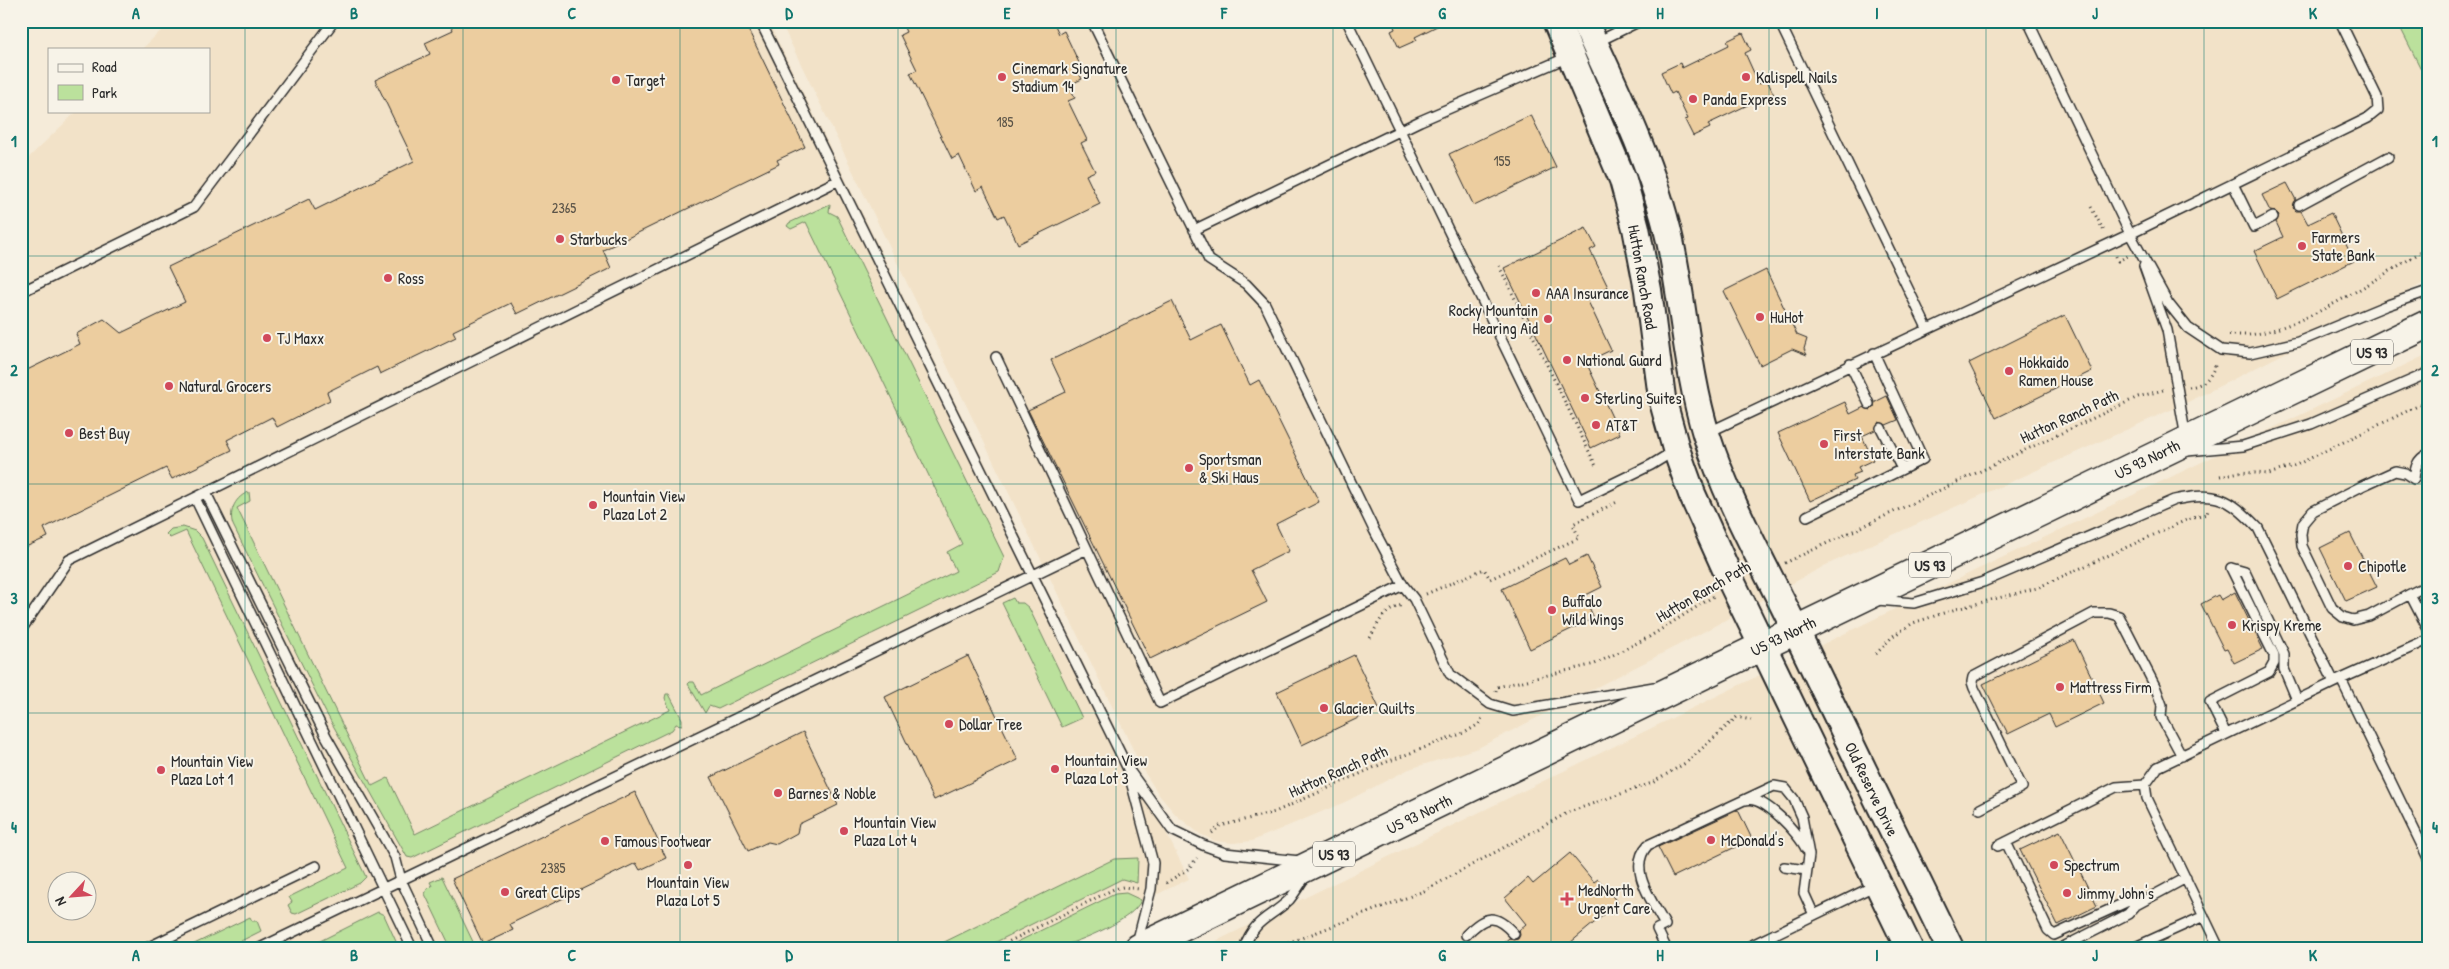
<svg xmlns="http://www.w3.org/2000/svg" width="2449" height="969" font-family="'Patrick Hand',sans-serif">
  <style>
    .built { fill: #f2e2c8; fill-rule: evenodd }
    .green { fill: #bbe19c; stroke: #738664 }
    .building { fill: #eccd9f; stroke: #2b2b2b }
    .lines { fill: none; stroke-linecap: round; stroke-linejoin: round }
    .service-casing { stroke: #2b2b2b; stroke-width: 12 }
    .secondary-casing { stroke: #2b2b2b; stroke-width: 30 }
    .primary-casing { stroke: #2b2b2b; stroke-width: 31 }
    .path { stroke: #2b2b2b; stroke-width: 3; stroke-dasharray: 1 4; stroke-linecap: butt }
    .service { stroke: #f7f3e8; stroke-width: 9 }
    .secondary { stroke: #f7f3e8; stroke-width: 26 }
    .primary { stroke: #f7f3e8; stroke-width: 28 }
    .grid { fill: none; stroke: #0f766e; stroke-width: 1; stroke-opacity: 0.55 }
    .poi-dot { fill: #d1495b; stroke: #f7f3e8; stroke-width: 2 }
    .labels { text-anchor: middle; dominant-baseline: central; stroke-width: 4; stroke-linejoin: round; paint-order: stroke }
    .number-label { font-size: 14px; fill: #5b5448 }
    .shield { fill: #f7f3e8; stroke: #686764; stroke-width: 1 }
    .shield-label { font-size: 15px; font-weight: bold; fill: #2b2b2b }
    .poi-label { font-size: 16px; fill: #2b2b2b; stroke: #f7f3e8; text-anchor: start }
    .street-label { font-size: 16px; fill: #2b2b2b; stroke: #f7f3e8 }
    .neatline { fill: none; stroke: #0f766e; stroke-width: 2 }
    .grid-label { font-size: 16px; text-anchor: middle; font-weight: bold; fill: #0f766e }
  </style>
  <rect width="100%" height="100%" fill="#f5ebd9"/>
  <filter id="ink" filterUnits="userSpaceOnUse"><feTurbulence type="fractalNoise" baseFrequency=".02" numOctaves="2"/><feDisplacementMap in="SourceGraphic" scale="10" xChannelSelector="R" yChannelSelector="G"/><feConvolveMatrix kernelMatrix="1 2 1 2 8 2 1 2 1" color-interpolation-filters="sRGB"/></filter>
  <g filter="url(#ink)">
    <!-- built -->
    <path class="built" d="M171,21H768L1189,879L1045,948H21V165L77,111H209V49H142ZM58,882H88V912H58Z
      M780,21H2428V281L2186,403L1826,565L1696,636L1478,748L1409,769L1345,802L1252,841L1233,843L1215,841L1200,834L1176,815L1159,795L1143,770Z
      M2428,354V948H1202L1903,605Z"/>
    <!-- green -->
    <path class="green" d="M2397,21H2428V83Z
      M830,204L829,212L837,216L1004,557L999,572L718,709L709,706L705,713L688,684L690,682H694L701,695L956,571L947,552L962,544L806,222L791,229L787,226L789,223Z
      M249,492L250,501L237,508L372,786L388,778L415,834L670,710L665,698L666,694H669L682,719V725L676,724L672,730L412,858L407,857L325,711L233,525C228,511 236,496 249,492Z
      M183,527L195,531L202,538L366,877L360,883L296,914L292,913L288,905L292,902L289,897L348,868L186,531L170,538L166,534L171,529Z
      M1013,598L1016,603H1023L1029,608L1082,718L1062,727L1002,603Z
      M1138,858L1137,883L1122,879L984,948H932L1114,859Z
      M442,877L476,948H451L425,894L427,889L432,886L430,882Z
      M1126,893L1141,900C1134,920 1080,941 1059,947C1044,952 1021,948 1005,948L1115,894Z
      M378,912L384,915L399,948H306Z
      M250,917L252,921H257L261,931L227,948H186Z"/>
    <!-- building -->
    <path class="building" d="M449,21H744L805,147L777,160L779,164L603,250L611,268L517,314L511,303L453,331L456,337L380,374L377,367L327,392L330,400L277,427L272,417L227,440L232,450L172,479L166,468L44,528L48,537L21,549V373L80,344L76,334L104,319L121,333L185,302L168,267L309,199L315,210L414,161L375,80L430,54L425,43L453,30Z
      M901,21H1053L1059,34L1064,31L1081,67L1077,69L1082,79L1069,85L1075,98L1068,101L1087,140L1081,143L1095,171L1086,175L1100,204L1018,244L1004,215L998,218L983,187L976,191L959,155L952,159L910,73L917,70L900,35L906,32Z
      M1392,21H1447L1415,37L1417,40L1399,48L1391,31L1395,29Z
      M1743,33L1751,50L1745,53L1759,84L1767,80L1775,97L1758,105L1756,101L1708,124L1710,128L1693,136L1685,120L1688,119L1675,92L1671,94L1661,72L1680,63L1682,68L1729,45L1727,41Z
      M1531,115L1556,167L1474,206L1449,154Z
      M2287,183L2296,200L2293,208L2296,211H2301L2308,224L2331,213L2354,261L2277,299L2254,251L2283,237L2276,222L2279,215L2276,212L2270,211L2262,195Z
      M1586,228L1596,247L1590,250L1608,287L1586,297L1611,350L1586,362L1620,434L1591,448L1504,268Z
      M1766,270L1797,335L1807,339L1804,349L1807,355L1792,349L1760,365L1724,291Z
      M1172,301L1191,340L1221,325L1250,385L1259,380L1319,502L1276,524L1289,551L1251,570L1267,602L1150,659L1028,410L1066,392L1051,360Z
      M2065,315L2092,371L1996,418L1969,363Z
      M1887,396L1898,420L1886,425L1879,422L1875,430L1862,436L1873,460L1858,467L1861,472L1853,475L1855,480L1810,501L1778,433L1845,402L1850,414L1864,407L1871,410L1874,407L1875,402Z
      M2350,533L2377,587L2346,601L2320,548Z
      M1587,556L1602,587L1584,596L1594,618L1530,649L1502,589L1565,558L1569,565Z
      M2235,592L2263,649L2234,663L2227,649L2224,650L2201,604L2218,595L2221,600Z
      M2074,640L2104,703L2055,727L2049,714L2008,734L1983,684Z
      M1354,655L1379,708L1302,745L1277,692Z
      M968,656L1018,760L934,800L885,697Z
      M803,732L838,805L799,824L797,833L777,844L768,842L748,851L711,777Z
      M635,792L666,858L640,870L636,863L510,924L513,930L483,944L452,879Z
      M1738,810L1752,839L1673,877L1658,847Z
      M2060,831L2097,906L2058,925L2020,850Z
      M1570,853L1594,882L1598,879L1618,903L1564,948H1497L1509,938L1513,940L1518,939L1520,935L1519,930L1526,924L1505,898L1528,878L1533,884Z"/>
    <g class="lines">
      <!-- service casing -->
      <g class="service-casing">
        <path id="service" d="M760,21L1128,769L1172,830L1203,845L1225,853L1300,861
          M1092,21L1209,260L1246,284L1265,304L1374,530L1403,585L1414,599L1450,674L1490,704L1513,711L1654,687
          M1347,21L1579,500L1651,465L1674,451
          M1779,21L1927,328
          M2028,21L2130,234L2368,118L2378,110L2377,97L2340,21
          M1597,42L1640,21
          M2233,184L2254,227L2273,217
          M2299,205L2388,157
          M1194,230L1420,121L1568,57
          M2130,234L2168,303L2188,328L2221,350L2250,353L2298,342L2385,306L2428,291
          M2144,266L2167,330L2186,438
          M21,292L194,207L334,21
          M996,357L1160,703L1403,585
          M1850,364L1869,404
          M1881,428L1902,469
          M1709,432L2130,234
          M2187,451L2243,446L2311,424L2428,373
          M206,493L326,736L395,857L401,880L433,948
          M195,498L412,948
          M1807,516L1923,459L1874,353
          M2231,568L2245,572L2284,654V669L2297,700
          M2428,585L2410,594L2428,629
          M2410,594L2369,616L2353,620L2343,617L2332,608L2302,546L2301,534L2303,523L2313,511L2362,486L2395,471L2405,473L2414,479C2415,468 2417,459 2428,454
          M1877,600L1914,603L1983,582L2174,500C2217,491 2228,497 2258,528L2334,682
          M21,630L69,560L837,181
          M2341,679L2428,640
          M2226,734L2210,702L2269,672L2274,663V655L2231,568
          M1129,774L1153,863L1151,889L1137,943
          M1746,800C1764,795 1799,834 1806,849
          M1980,809L2022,787L1974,688L1972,682L1973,677L2094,613H2109L2119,616L2155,686L2162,705L2161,717L2182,756
          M2006,842L2048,930L2054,935L2133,899
          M1998,846L2116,787L2145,785
          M1784,867L1807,870
          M1466,935C1485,915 1495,913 1514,934
          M147,948L316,866
          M260,948L1085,550
          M1244,948C1255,918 1269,919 1289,900C1295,893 1300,884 1305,877
          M1666,948L1657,929L1665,925C1653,902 1626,868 1648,845L1774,786L1785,788L1794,799L1802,817L1809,855L1804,893L1814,915
          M1746,948L1876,885
          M2061,948L2128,914L2136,905L2186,878
          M2133,948L2204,916
          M2219,948L2147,798L2145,785L2158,767L2341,679L2428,858"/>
      </g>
      <!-- secondary casing -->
      <g class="secondary-casing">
        <path id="secondary" d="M1556,21L1623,180L1636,228L1648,290L1662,398L1676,449L1692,494L1733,585L1909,948
          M1584,21C1617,92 1653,165 1670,241C1684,305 1687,371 1706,434C1728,503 1765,566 1796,631C1847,737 1898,842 1950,948"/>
      </g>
      <!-- primary casing -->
      <g class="primary-casing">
        <path id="primary" d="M1139,948L2428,324"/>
      </g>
      <!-- path -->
      <path class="path" d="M2091,207L2105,233
        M2116,256L2118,261L2128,256
        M1499,266L1597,468
        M2229,335C2235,335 2242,335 2249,335C2306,328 2378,277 2428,248
        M2189,387C2205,385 2211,377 2216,363
        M2220,476L2240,472L2269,474L2296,465L2428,401
        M1785,563L2138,397L2163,390
        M1426,594L1484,569L1490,579L1579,538L1573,524L1619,501
        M1370,638C1381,619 1381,613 1402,605
        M1876,654L1893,636L1913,623L1956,609L2037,588L2193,517L2207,514L2208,510
        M1496,691L1497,687L1595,664L1649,637L1714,596
        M1212,833L1220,826L1275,812L1384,763L1466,732L1479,724L1483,716
        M1166,883L1188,869L1197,858
        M996,948L1114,889L1123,887L1139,889
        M1269,948L1299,939L1424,891L1569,812L1652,783L1687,762L1737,717L1751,720"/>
      <!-- service -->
      <use href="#service" class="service"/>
      <!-- secondary -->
      <use href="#secondary" class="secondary"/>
      <!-- primary -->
      <use href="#primary" class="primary"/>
    </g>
  </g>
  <!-- grid -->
  <path class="grid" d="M245,21V948M463,21V948M680,21V948M898,21V948M1116,21V948M1333,21V948M1551,21V948M1769,21V948M1986,21V948M2204,21V948M21,256H2428M21,484H2428M21,713H2428"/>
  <!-- markers -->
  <g class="poi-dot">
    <circle cx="1002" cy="77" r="5"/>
    <circle cx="1746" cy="77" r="5"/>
    <circle cx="616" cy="80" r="5"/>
    <circle cx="1693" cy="99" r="5"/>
    <circle cx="560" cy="239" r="5"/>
    <circle cx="2302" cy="246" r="5"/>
    <circle cx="388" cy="278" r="5"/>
    <circle cx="1536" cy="293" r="5"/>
    <circle cx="1760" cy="317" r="5"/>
    <circle cx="1548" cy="319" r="5"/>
    <circle cx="267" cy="338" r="5"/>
    <circle cx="1567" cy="360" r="5"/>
    <circle cx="2009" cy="371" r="5"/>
    <circle cx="169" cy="386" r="5"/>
    <circle cx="1585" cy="398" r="5"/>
    <circle cx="1596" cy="425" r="5"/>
    <circle cx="69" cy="433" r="5"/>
    <circle cx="1824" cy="444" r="5"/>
    <circle cx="1189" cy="468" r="5"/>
    <circle cx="593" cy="505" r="5"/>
    <circle cx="2348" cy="566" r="5"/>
    <circle cx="1552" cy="610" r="5"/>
    <circle cx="2232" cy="625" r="5"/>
    <circle cx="2060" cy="687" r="5"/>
    <circle cx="1324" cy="708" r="5"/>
    <circle cx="949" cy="724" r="5"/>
    <circle cx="1055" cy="769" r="5"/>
    <circle cx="161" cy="770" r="5"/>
    <circle cx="778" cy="793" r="5"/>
    <circle cx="844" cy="831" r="5"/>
    <circle cx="1711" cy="840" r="5"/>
    <circle cx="605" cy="841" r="5"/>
    <circle cx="688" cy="865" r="5"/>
    <circle cx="2054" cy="865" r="5"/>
    <circle cx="505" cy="892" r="5"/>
    <circle cx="2067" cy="893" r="5"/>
    <path d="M1564.5 891.5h5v5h5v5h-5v5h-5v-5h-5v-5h5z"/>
  </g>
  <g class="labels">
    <!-- number labels -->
    <g class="number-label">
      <text x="1005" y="121">185</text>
      <text x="1502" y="160">155</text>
      <text x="564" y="207">2365</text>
      <text x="553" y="867">2385</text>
    </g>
    <!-- shield labels -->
    <g class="shield">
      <rect x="2351" y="339.5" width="42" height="25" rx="4"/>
      <rect x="1909" y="552.5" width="42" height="25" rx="4"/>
      <rect x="1313" y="841.5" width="42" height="25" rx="4"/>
    </g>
    <g class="shield-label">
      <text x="2372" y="352">US 93</text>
      <text x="1930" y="565">US 93</text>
      <text x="1334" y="854">US 93</text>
    </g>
    <!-- poi labels -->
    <g class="poi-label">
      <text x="1012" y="68">Cinemark Signature<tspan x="1012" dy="18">Stadium 14</tspan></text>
      <text x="1756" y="77">Kalispell Nails</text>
      <text x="626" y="80">Target</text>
      <text x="1703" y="99">Panda Express</text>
      <text x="2312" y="237">Farmers<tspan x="2312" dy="18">State Bank</tspan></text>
      <text x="570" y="239">Starbucks</text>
      <text x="398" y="278">Ross</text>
      <text x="1546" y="293">AAA Insurance</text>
      <text x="1538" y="310" text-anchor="end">Rocky Mountain<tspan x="1538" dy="18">Hearing Aid</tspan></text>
      <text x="1770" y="317">HuHot</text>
      <text x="277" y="338">TJ Maxx</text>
      <text x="1577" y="360">National Guard</text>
      <text x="2019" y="362">Hokkaido<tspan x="2019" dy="18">Ramen House</tspan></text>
      <text x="179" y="386">Natural Grocers</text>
      <text x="1595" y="398">Sterling Suites</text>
      <text x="1606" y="425">AT&amp;T</text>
      <text x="79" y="433">Best Buy</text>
      <text x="1834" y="435">First<tspan x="1834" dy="18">Interstate Bank</tspan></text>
      <text x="1199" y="459">Sportsman<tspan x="1199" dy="18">&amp; Ski Haus</tspan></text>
      <text x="603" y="496">Mountain View<tspan x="603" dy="18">Plaza Lot 2</tspan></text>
      <text x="2358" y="566">Chipotle</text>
      <text x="1562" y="601">Buffalo<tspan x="1562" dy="18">Wild Wings</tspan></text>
      <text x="2242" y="625">Krispy Kreme</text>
      <text x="2070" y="687">Mattress Firm</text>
      <text x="1334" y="708">Glacier Quilts</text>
      <text x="959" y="724">Dollar Tree</text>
      <text x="1065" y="760">Mountain View<tspan x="1065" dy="18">Plaza Lot 3</tspan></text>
      <text x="171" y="761">Mountain View<tspan x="171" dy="18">Plaza Lot 1</tspan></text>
      <text x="788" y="793">Barnes &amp; Noble</text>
      <text x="854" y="822">Mountain View<tspan x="854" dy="18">Plaza Lot 4</tspan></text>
      <text x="1721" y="840">McDonald's</text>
      <text x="615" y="841">Famous Footwear</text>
      <text x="2064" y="865">Spectrum</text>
      <text x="688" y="882" text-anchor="middle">Mountain View<tspan x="688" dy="18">Plaza Lot 5</tspan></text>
      <text x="1578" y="890">MedNorth<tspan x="1578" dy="18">Urgent Care</tspan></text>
      <text x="515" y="892">Great Clips</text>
      <text x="2077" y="893">Jimmy John's</text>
    </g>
    <!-- street labels -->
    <g class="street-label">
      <text transform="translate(1643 277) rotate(80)">Hutton Ranch Road</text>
      <text transform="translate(2069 416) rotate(-25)">Hutton Ranch Path</text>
      <text transform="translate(2147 459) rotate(-26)">US 93 North</text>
      <text transform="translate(1703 591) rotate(-30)">Hutton Ranch Path</text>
      <text transform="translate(1783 636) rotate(-26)">US 93 North</text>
      <text transform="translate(1338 771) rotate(-24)">Hutton Ranch Path</text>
      <text transform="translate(1872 789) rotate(64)">Old Reserve Drive</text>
      <text transform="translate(1419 814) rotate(-26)">US 93 North</text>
    </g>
  </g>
  <!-- margin -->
  <rect width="2449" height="969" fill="none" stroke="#f7f3e8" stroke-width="55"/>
  <!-- legend -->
  <rect x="48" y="48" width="162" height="65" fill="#f7f3e8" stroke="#a5a39c"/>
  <rect x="58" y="64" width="25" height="8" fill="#f7f3e8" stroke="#a5a39c"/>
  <text x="92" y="72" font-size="15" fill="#2b2b2b">Road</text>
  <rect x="58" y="85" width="25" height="15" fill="#bbe19c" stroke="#a5a39c"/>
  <text x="92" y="98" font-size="15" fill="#2b2b2b">Park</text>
  <!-- north arrow -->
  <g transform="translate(72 896) rotate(244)"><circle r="24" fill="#f7f3e8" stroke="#a5a39c"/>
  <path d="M0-4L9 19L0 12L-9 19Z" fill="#d1495b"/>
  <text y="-8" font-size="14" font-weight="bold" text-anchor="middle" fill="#2b2b2b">N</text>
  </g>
  <rect x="28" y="28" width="2394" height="914" class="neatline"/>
  <g class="grid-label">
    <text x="136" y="19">A</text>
    <text x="354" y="19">B</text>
    <text x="572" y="19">C</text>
    <text x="789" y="19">D</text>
    <text x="1007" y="19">E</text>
    <text x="1224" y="19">F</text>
    <text x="1442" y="19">G</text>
    <text x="1660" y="19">H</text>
    <text x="1877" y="19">I</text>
    <text x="2095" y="19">J</text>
    <text x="2313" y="19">K</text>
    <text x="14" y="147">1</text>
    <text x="2435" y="147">1</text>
    <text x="14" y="376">2</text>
    <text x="2435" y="376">2</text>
    <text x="14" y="604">3</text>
    <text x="2435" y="604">3</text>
    <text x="14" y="833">4</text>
    <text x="2435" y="833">4</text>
    <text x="136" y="961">A</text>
    <text x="354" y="961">B</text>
    <text x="572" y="961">C</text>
    <text x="789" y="961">D</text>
    <text x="1007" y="961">E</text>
    <text x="1224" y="961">F</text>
    <text x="1442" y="961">G</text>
    <text x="1660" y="961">H</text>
    <text x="1877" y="961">I</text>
    <text x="2095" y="961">J</text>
    <text x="2313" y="961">K</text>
  </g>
</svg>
